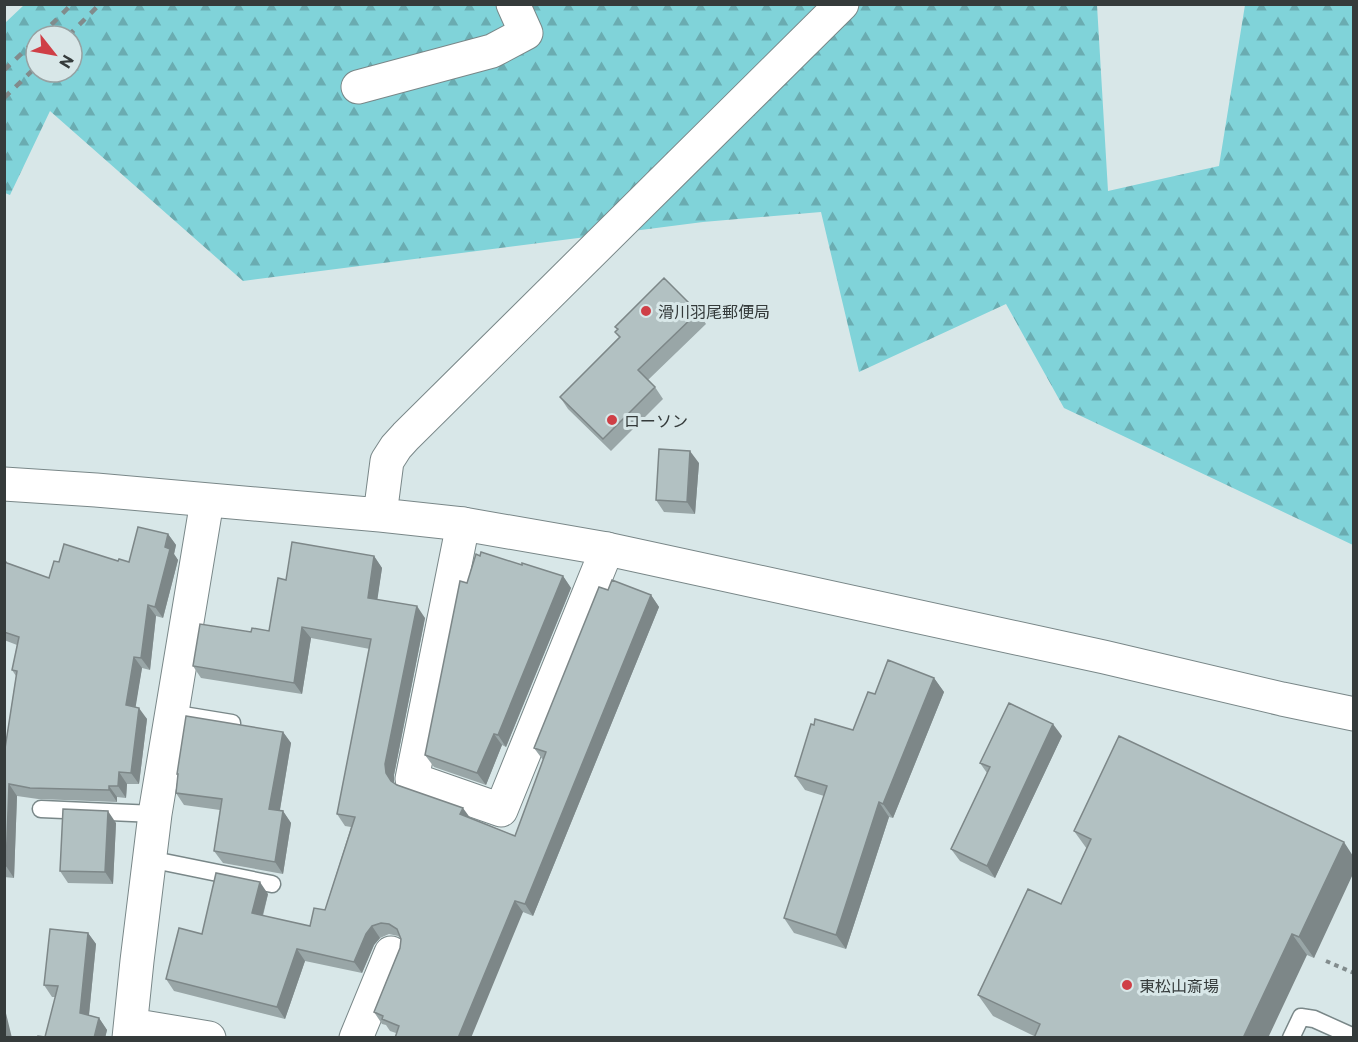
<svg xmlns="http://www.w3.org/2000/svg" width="1358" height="1042" font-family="Commissioner,'Noto Sans JP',sans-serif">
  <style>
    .forest { fill: url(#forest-firs); fill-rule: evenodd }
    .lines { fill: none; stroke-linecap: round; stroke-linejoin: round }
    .service-casing { stroke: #798788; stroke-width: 19 }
    .minor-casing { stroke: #798788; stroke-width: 35 }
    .tertiary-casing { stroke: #798788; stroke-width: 35 }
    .path { stroke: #828c8d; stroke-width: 4; stroke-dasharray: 4.5 4.5; stroke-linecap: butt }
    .service { stroke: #fff; stroke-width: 16 }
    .minor { stroke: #fff; stroke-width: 33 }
    .tertiary { stroke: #fff; stroke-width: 33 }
    .rail { stroke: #818b8c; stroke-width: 4.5; stroke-dasharray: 8 8; stroke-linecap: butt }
    .wall { fill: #99a6a7 }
    .shaded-wall { fill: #7d8788 }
    .building { fill: #b2c1c2; stroke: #7d8788; stroke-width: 1.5 }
    .poi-dot { fill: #cf3f46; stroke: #d8e7e8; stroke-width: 2 }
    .labels { text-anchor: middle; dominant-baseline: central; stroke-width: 6; stroke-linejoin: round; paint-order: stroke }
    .poi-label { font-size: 16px; fill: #353b3b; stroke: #d8e7e8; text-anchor: start }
  </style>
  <defs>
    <pattern id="forest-firs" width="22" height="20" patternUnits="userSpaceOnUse" patternTransform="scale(1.5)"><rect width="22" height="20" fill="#80d3d9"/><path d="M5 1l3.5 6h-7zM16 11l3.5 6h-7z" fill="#6aacb1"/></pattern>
  </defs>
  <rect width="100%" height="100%" fill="#d8e7e8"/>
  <!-- forest -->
  <path class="forest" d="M24,5H1097L1108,191L1219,166L1245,5H1353V545L1064,408L1006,304L859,372L821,212L703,222L243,281L50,111L10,195L5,193V23ZM36,36H72V72H36Z"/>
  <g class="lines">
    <!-- service casing -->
    <g class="service-casing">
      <path id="service" d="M171,713L232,723
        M41,809L155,814
        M149,859L272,884
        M1291,1038L1301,1017L1314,1019L1354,1037"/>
    </g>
    <!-- minor casing -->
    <g class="minor-casing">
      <path id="minor" d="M358,87L492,51L526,33L513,4
        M463,524L412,779L501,810L607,549
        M131,1025L209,1038
        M129,1038L137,961L155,814L207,501
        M356,1038L391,953"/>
    </g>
    <!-- tertiary casing -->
    <g class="tertiary-casing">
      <path id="tertiary" d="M4,484L96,490L380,515L463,524L607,549L1104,657L1282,699L1354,714
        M380,515L387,461L396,447L406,436L842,4"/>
    </g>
    <!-- path -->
    <path class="path" d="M1326,961L1354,973"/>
    <!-- service -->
    <use href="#service" class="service"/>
    <!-- minor -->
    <use href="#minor" class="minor"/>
    <!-- tertiary -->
    <use href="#tertiary" class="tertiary"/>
    <!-- rail -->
    <path class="rail" d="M40,36L72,4
      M68,36L100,4
      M4,70L36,40
      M4,98L36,67"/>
  </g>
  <!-- wall -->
  <path class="wall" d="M698,312L706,324L648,380L655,387L663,399L611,451L568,409L560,397L619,337L615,332L617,330L615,327Z
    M699,463L695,514L664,512L656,500Z
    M168,534L176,545L174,554L178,560L163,618L156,616L150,670L142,668L135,707L147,719L139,784H127L126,798L117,797V802L38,799L17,796L14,878L4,877V755L16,676L12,670L17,645L4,640V560L7,563L49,578L59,562L118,561L129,562Z
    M374,556L382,568L377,599L425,618L394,775V783L470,817L515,836L543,760L534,748L608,590L651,595L659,607L533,916L523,912L396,1033L390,1031L386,1025L382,1024L374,1012L400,948L401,939L398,936L389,934L380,938L374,945L362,973L305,961L285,1019L174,991L166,979L202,934L268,894L263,916L310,926L325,910L351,827L345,826L337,814L370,649L311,638L302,694L201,678L193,666L251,632L269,631L286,580Z
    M480,556L563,576L571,588L506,747L502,745L486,785L434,767L425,755L467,583Z
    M934,678L944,692L893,818L889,817L846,949L794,933L784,918L824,796L805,790L795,776L853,730Z
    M283,732L291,743L280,810L283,811L291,823L283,874L223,863L214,851L220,810L184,805L176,793L178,776L177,774Z
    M1062,736L995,878L960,861L951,849L987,773L980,763Z
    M116,823L113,884L68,883L60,871Z
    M1074,831L1344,842L1314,958L1307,955L1034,1036L993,1016L978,995L1061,904L1087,849Z
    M88,933L96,944L89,1015L99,1018L107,1030L105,1038H38L45,1037L56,997H52L44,985Z"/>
  <!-- shaded-wall -->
  <path class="shaded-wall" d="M690,451L699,463L695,514L687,502Z
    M168,534L176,545L174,554L178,560L163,618L155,607Z
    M374,556L382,568L376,609L368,598Z
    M563,576L571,588L506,747L498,735Z
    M651,595L659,607L533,916L525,904Z
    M148,605L156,616L150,670L141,658Z
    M417,606L425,618L394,775V785L399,792L386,773L385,764Z
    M302,627L311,638L302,694L294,683Z
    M134,657L142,668L134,717L126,705Z
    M934,678L944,692L893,818L883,804Z
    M139,708L147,719L139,784L131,773Z
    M1053,724L1062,736L995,878L987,866Z
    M283,732L291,743L278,821L269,809Z
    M494,734L502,745L486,785L477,773Z
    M119,772L127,784L126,798L118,786Z
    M9,784L17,796L14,878L6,866Z
    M109,786L117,797V802L109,790Z
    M879,802L889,817L846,949L836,935Z
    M463,808L471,819L460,814Z
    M108,811L116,823L113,884L105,872Z
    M283,811L291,823L283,874L275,862Z
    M1344,842L1353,856V874L1314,958L1299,937Z
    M260,882L268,894L260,925L252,913Z
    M515,901L523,912L471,1038H458Z
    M372,926L380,938L374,945L362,973L354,962L366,934Z
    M88,933L96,944L88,1024L80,1013Z
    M1292,934L1307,955L1268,1038H1243Z
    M297,949L305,961L285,1019L277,1007Z
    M4,1005L12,1038H7L4,1025Z
    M99,1018L107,1030L105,1038H94Z"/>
  <!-- building -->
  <path class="building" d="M664,278L698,312L638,370L655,387L603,439L560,397L620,337L615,332L618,329L615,327Z
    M659,449L690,451L687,502L656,500Z
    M138,527L168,534L165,547L170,549L155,607L148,605L141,658L134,657L126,705L139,708L131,773L119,772L118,786H109V790L30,788L9,784L6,866H4V755L17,671L12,670L19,637L4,632V560L7,563L49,578L54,561L59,562L64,544L118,561L119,559L129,562Z
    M292,542L374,556L368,598L417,606L385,764L386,773L391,781L397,785L463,808L460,814L515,836L546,752L534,748L599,587L608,590L612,580L651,595L525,904L515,901L458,1038H395L399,1026L382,1019L383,1016L374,1012L400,948L401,939L397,929L389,924L381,923L372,926L366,934L354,962L297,949L277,1007L166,979L179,928L202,934L216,873L260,882L252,913L310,926L314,908L325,910L355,817L337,814L371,639L302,627L294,683L193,666L200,624L251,632L252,628L269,631L278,578L286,580Z
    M481,552L522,565V563L563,576L498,735L494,734L477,773L425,755L460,581L467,583L476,554L480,556Z
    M888,660L934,678L883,804L879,802L836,935L784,918L827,786L795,776L811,724L814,725L815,719L853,730L868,692L875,694Z
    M1009,703L1053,724L987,866L951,849L990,767L980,763Z
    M186,716L283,732L269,809L283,811L275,862L214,851L222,799L176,793L178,774H177Z
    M1119,736L1344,842L1299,937L1292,934L1243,1038H1034L1040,1024L978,995L1028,889L1061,904L1091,839L1074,831Z
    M63,809L108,811L105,872L60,871Z
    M50,929L88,933L80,1013L99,1018L94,1038H38V1036L45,1037L58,986L44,985Z
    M4,1025L7,1038H4Z"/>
  <!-- markers -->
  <g class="poi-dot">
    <circle cx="646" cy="311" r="6"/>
    <circle cx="612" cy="420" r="6"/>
    <circle cx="1127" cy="985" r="6"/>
  </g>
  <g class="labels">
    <!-- poi labels -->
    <g class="poi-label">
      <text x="658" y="311">滑川羽尾郵便局</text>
      <text x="624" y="420">ローソン</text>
      <text x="1139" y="985">東松山斎場</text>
    </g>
  </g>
  <!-- border -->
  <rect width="1358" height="1042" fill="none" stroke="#353b3b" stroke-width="12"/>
  <!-- north arrow -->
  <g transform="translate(54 54) rotate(121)"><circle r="28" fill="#d8e7e8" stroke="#97a2a3" stroke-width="1.5"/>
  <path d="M0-4.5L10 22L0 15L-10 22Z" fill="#cf3f46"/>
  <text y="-9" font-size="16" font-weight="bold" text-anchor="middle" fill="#353b3b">N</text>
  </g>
</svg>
